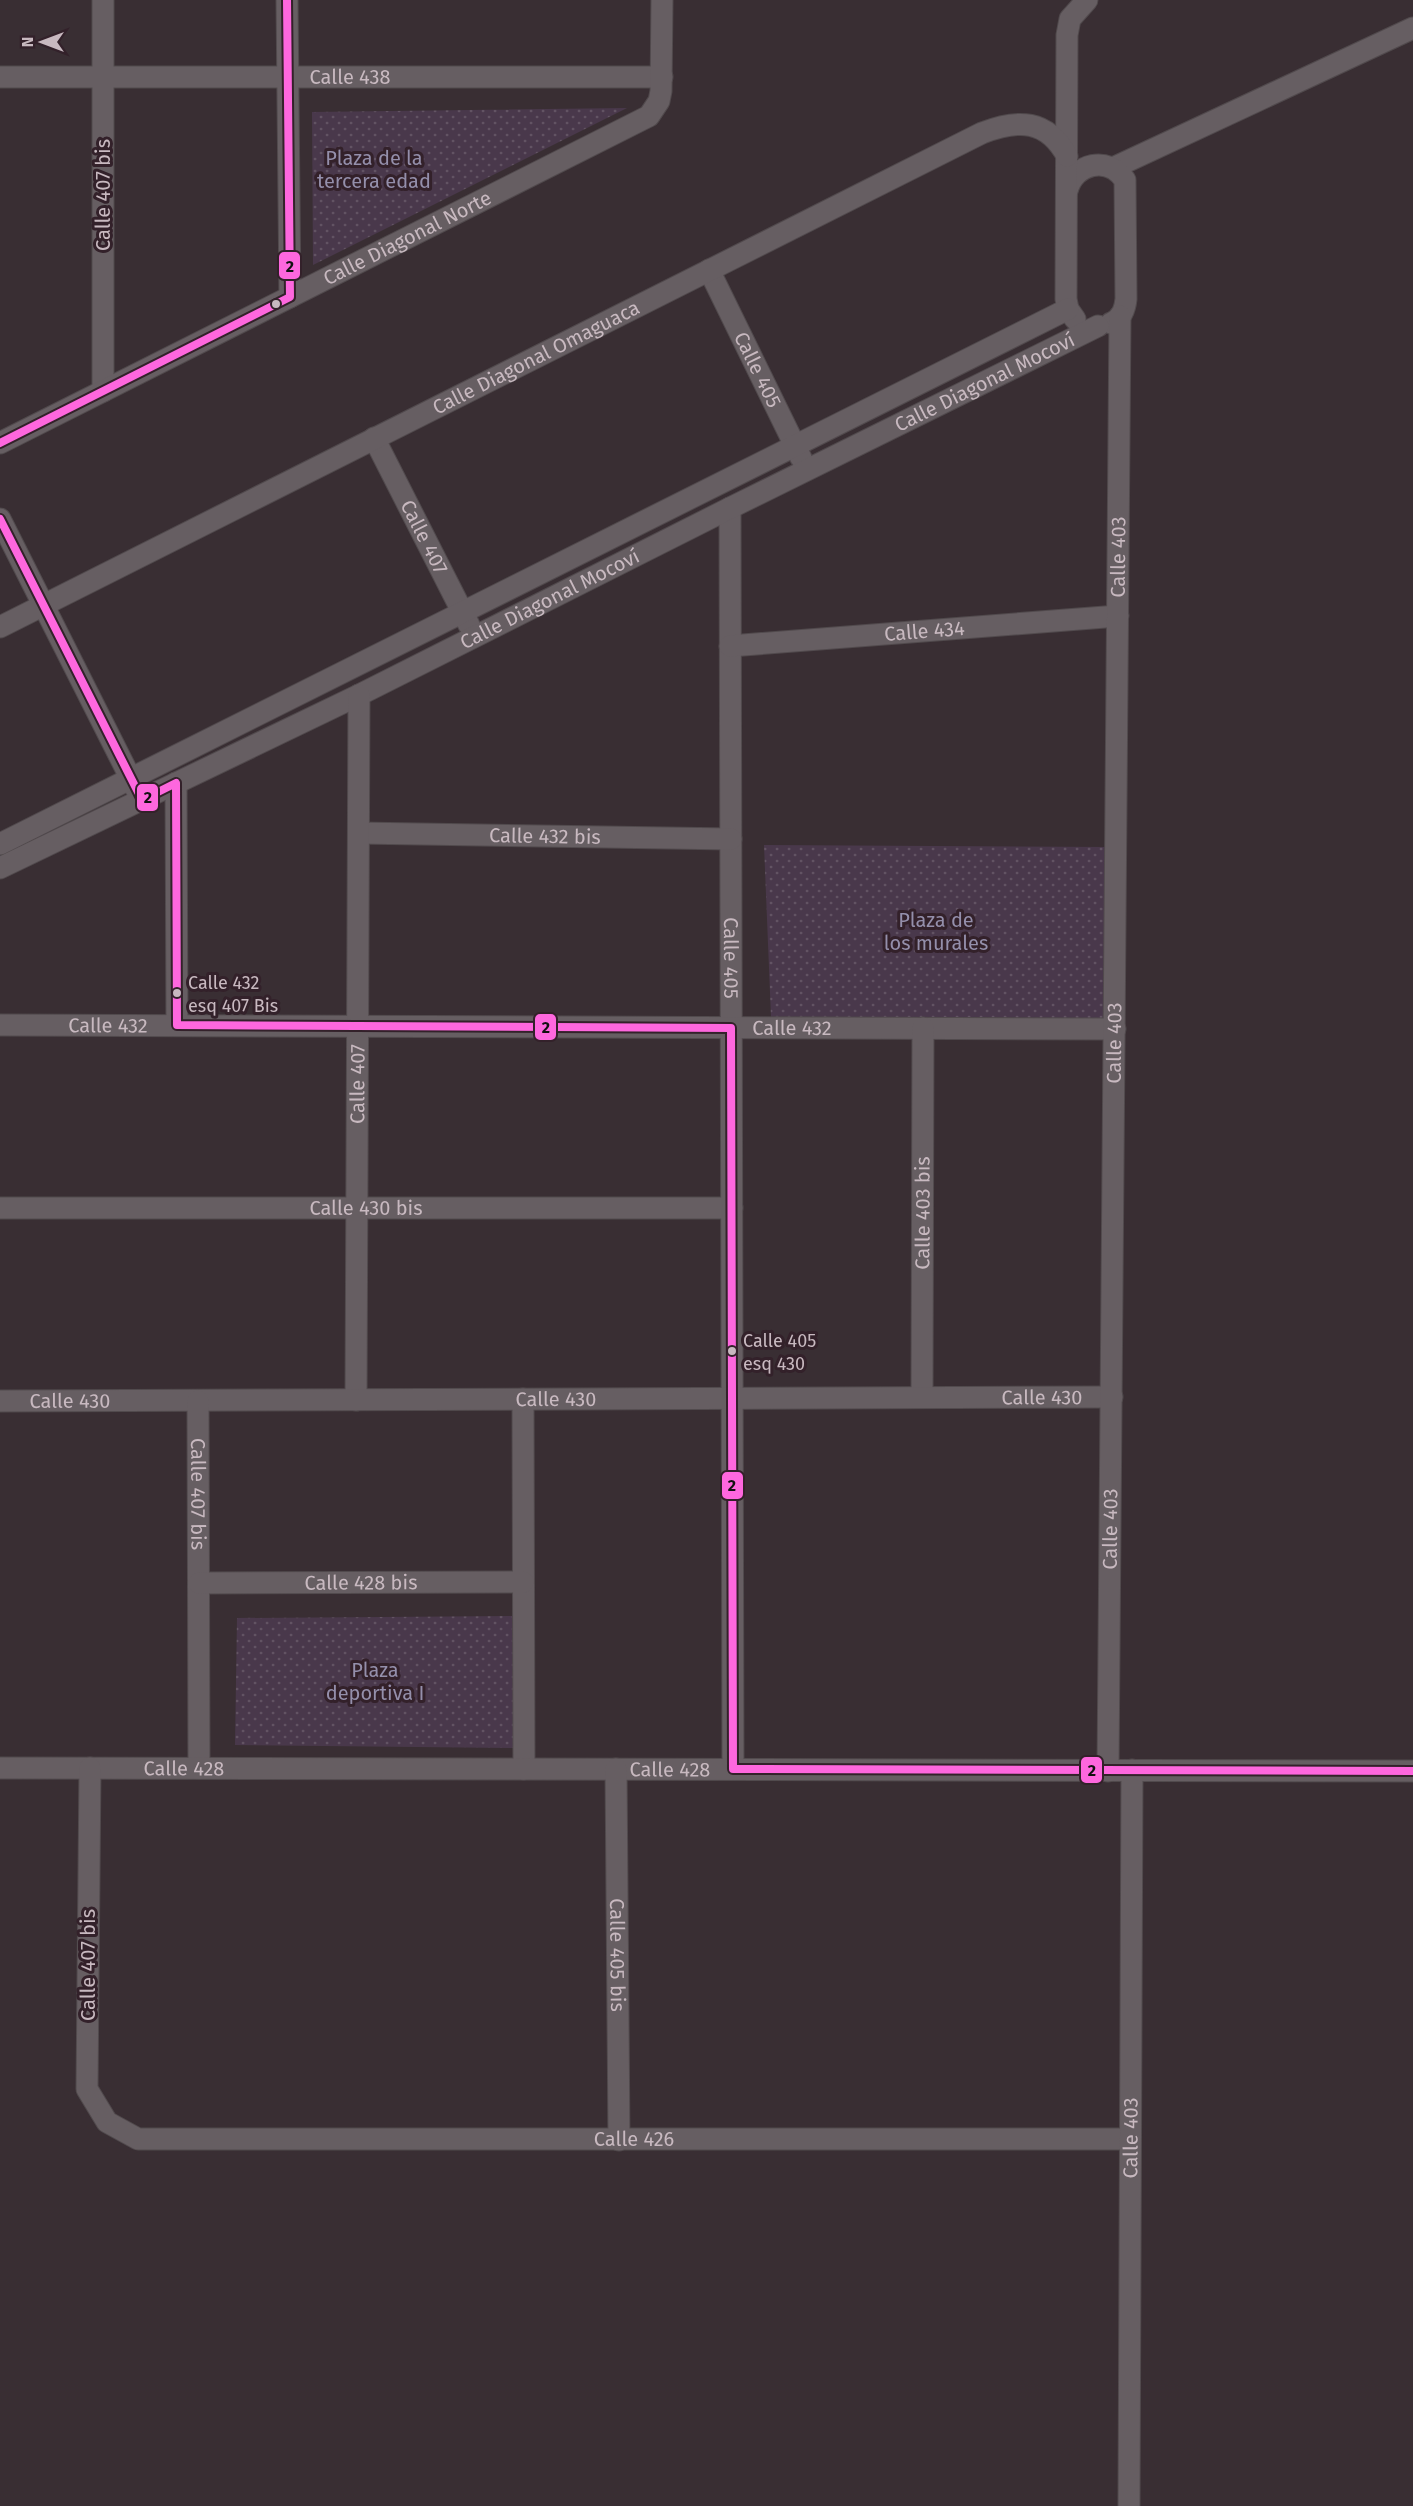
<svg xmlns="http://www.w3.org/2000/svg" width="1413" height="2506" font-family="'Fira Sans',sans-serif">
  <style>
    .park { fill: url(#park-dots) }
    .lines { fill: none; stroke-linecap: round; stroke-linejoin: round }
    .minor-casing { stroke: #514a4d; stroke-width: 23 }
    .minor { stroke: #665e62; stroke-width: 21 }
    .bus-1-casing { stroke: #33212a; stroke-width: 12 }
    .bus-1 { stroke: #fe67de; stroke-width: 8 }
    .bus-dot { fill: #c8b9c0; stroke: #33212a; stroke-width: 2 }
    .labels { text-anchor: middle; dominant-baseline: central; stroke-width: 6; stroke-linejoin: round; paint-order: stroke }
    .bus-label { font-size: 18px; fill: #c8b9c0; stroke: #33212a; text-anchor: start }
    .street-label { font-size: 20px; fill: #c8b9c0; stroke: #33212a }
    .park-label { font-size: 20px; fill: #948fab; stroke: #33212a }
    .line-badge { stroke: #33212a; stroke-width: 2 }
    .pale-badge-label { font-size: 16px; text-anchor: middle; font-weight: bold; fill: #111 }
  </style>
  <defs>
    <pattern id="park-dots" width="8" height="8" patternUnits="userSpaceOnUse" patternTransform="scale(1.5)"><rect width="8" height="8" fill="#49384b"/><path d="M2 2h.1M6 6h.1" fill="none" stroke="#625363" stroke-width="1.8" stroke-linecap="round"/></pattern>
  </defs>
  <rect width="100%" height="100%" fill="#392e33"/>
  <!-- park -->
  <path class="park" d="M627,108L313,265L312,112Z
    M764,845L1107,847V1018L771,1017Z
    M512,1616L516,1748L235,1745L237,1618Z"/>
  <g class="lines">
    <!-- minor casing -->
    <g class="minor-casing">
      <g id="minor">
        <path d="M287,0L290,297"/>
        <path id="s1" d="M0,77H662"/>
        <path d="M1113,168L1413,28"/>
        <path d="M1067,191C1074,163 1108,155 1125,180L1126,299C1125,309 1121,320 1111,323"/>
        <path id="s2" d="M709,270L801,458"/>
        <path d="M1075,319L1068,309L1066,299L1067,35L1070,19L1087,0"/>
        <path d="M103,391V0"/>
        <path id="s3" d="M374,438L469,625"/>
        <path id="s4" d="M0,443L649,116L659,101L661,91L662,0"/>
        <path id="s5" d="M730,508L733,1769"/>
        <path d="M0,519L136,789"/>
        <path id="s6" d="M0,627L982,133C1018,119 1047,119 1067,156"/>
        <path id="s7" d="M730,646L1118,616"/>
        <path d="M176,783L177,1025"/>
        <path id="s8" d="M359,833L731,839"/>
        <path d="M0,844L1068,309"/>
        <path id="s9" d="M0,868L359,695L730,508L1098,326"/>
        <path id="s10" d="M0,1025L1115,1029"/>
        <path id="s11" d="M0,1208H732"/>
        <path id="s12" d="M922,1397L923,1028"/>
        <path d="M523,1399L524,1769"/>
        <path id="s13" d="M356,1400L359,695"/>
        <path id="s14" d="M0,1401L1112,1397"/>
        <path id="s15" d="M198,1401L199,1768"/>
        <path id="s16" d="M199,1583L523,1582"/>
        <path id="s17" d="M0,1768L1413,1771"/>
        <path id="s18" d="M90,1768L87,2089L107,2122L138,2139H1130"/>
        <path id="s19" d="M616,1769L619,2140"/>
        <path id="s20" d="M1108,1771L1120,316"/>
        <path id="s21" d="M1129,2506L1132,1770"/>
      </g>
    </g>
    <!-- minor -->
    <use href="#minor" class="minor"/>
    <!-- bus-1 casing -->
    <g class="bus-1-casing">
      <path id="bus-1" d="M0,443L290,297L287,0
        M0,519L142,800L176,783L177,1025L731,1028L733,1769L1413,1771"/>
    </g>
    <!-- bus-1 -->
    <use href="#bus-1" class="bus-1"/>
  </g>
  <!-- markers -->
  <g class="bus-dot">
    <circle cx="276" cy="304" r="5"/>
    <circle cx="177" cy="993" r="5"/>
    <circle cx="732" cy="1351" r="5"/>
  </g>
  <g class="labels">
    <!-- bus labels -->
    <g class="bus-label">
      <text x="188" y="983">Calle 432<tspan x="188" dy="23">esq 407 Bis</tspan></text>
      <text x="743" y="1341">Calle 405<tspan x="743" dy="23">esq 430</tspan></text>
    </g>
    <!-- street labels -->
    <g class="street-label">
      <text stroke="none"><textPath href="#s1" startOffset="350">Calle 438</textPath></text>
      <text transform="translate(103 195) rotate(-90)">Calle 407 bis</text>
      <text stroke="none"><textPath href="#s4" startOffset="456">Calle Diagonal Norte</textPath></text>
      <text stroke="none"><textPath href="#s6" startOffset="600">Calle Diagonal Omaguaca</textPath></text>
      <text stroke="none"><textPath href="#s2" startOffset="111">Calle 405</textPath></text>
      <text stroke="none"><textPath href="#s9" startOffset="1098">Calle Diagonal Mocoví</textPath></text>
      <text stroke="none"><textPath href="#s3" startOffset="111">Calle 407</textPath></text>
      <text stroke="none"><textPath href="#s20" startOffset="1214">Calle 403</textPath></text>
      <text stroke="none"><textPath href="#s9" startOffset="612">Calle Diagonal Mocoví</textPath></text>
      <text stroke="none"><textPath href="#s7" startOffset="195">Calle 434</textPath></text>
      <text stroke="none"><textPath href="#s8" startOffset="186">Calle 432 bis</textPath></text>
      <text stroke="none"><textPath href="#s5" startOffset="450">Calle 405</textPath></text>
      <text stroke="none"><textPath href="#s10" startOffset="108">Calle 432</textPath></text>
      <text stroke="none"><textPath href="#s10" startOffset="792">Calle 432</textPath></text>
      <text stroke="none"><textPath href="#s20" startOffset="728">Calle 403</textPath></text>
      <text stroke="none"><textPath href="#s13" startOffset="316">Calle 407</textPath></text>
      <text stroke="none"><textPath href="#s11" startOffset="366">Calle 430 bis</textPath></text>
      <text stroke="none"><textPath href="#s12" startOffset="184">Calle 403 bis</textPath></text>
      <text stroke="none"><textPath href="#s14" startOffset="1042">Calle 430</textPath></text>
      <text stroke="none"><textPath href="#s14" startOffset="556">Calle 430</textPath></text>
      <text stroke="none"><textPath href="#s14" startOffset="70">Calle 430</textPath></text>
      <text stroke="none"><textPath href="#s15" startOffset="93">Calle 407 bis</textPath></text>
      <text stroke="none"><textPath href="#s20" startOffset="242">Calle 403</textPath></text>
      <text stroke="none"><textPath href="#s16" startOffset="162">Calle 428 bis</textPath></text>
      <text stroke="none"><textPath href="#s17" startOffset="184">Calle 428</textPath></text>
      <text stroke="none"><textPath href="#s17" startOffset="670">Calle 428</textPath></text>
      <text stroke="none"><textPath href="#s19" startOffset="186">Calle 405 bis</textPath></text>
      <text transform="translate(88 1965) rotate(-90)">Calle 407 bis</text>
      <text stroke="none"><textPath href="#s21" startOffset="368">Calle 403</textPath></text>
      <text stroke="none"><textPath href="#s18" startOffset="891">Calle 426</textPath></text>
    </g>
    <!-- park labels -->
    <g class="park-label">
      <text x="374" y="158">Plaza de la<tspan x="374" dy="23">tercera edad</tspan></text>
      <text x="936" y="920">Plaza de<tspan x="936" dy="23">los murales</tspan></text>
      <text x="375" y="1670">Plaza<tspan x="375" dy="23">deportiva I</tspan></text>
    </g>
  </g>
  <g class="line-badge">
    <rect x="278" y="251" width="23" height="29" rx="6" fill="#fe67de"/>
    <rect x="136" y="783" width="23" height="29" rx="6" fill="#fe67de"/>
    <rect x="534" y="1013" width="23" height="28" rx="6" fill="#fe67de"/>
    <rect x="721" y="1471" width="23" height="29" rx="6" fill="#fe67de"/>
    <rect x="1080" y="1756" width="23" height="28" rx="6" fill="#fe67de"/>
  </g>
  <g class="pale-badge-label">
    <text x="290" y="272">2</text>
    <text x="148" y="803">2</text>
    <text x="546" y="1033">2</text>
    <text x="732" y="1491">2</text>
    <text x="1092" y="1776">2</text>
  </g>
  <!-- north arrow -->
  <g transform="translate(42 42) rotate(270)" stroke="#33212a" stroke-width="4.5" paint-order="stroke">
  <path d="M0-4.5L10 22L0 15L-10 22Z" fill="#c8b9c0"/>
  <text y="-9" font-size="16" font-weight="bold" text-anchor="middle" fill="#c8b9c0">N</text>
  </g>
</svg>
